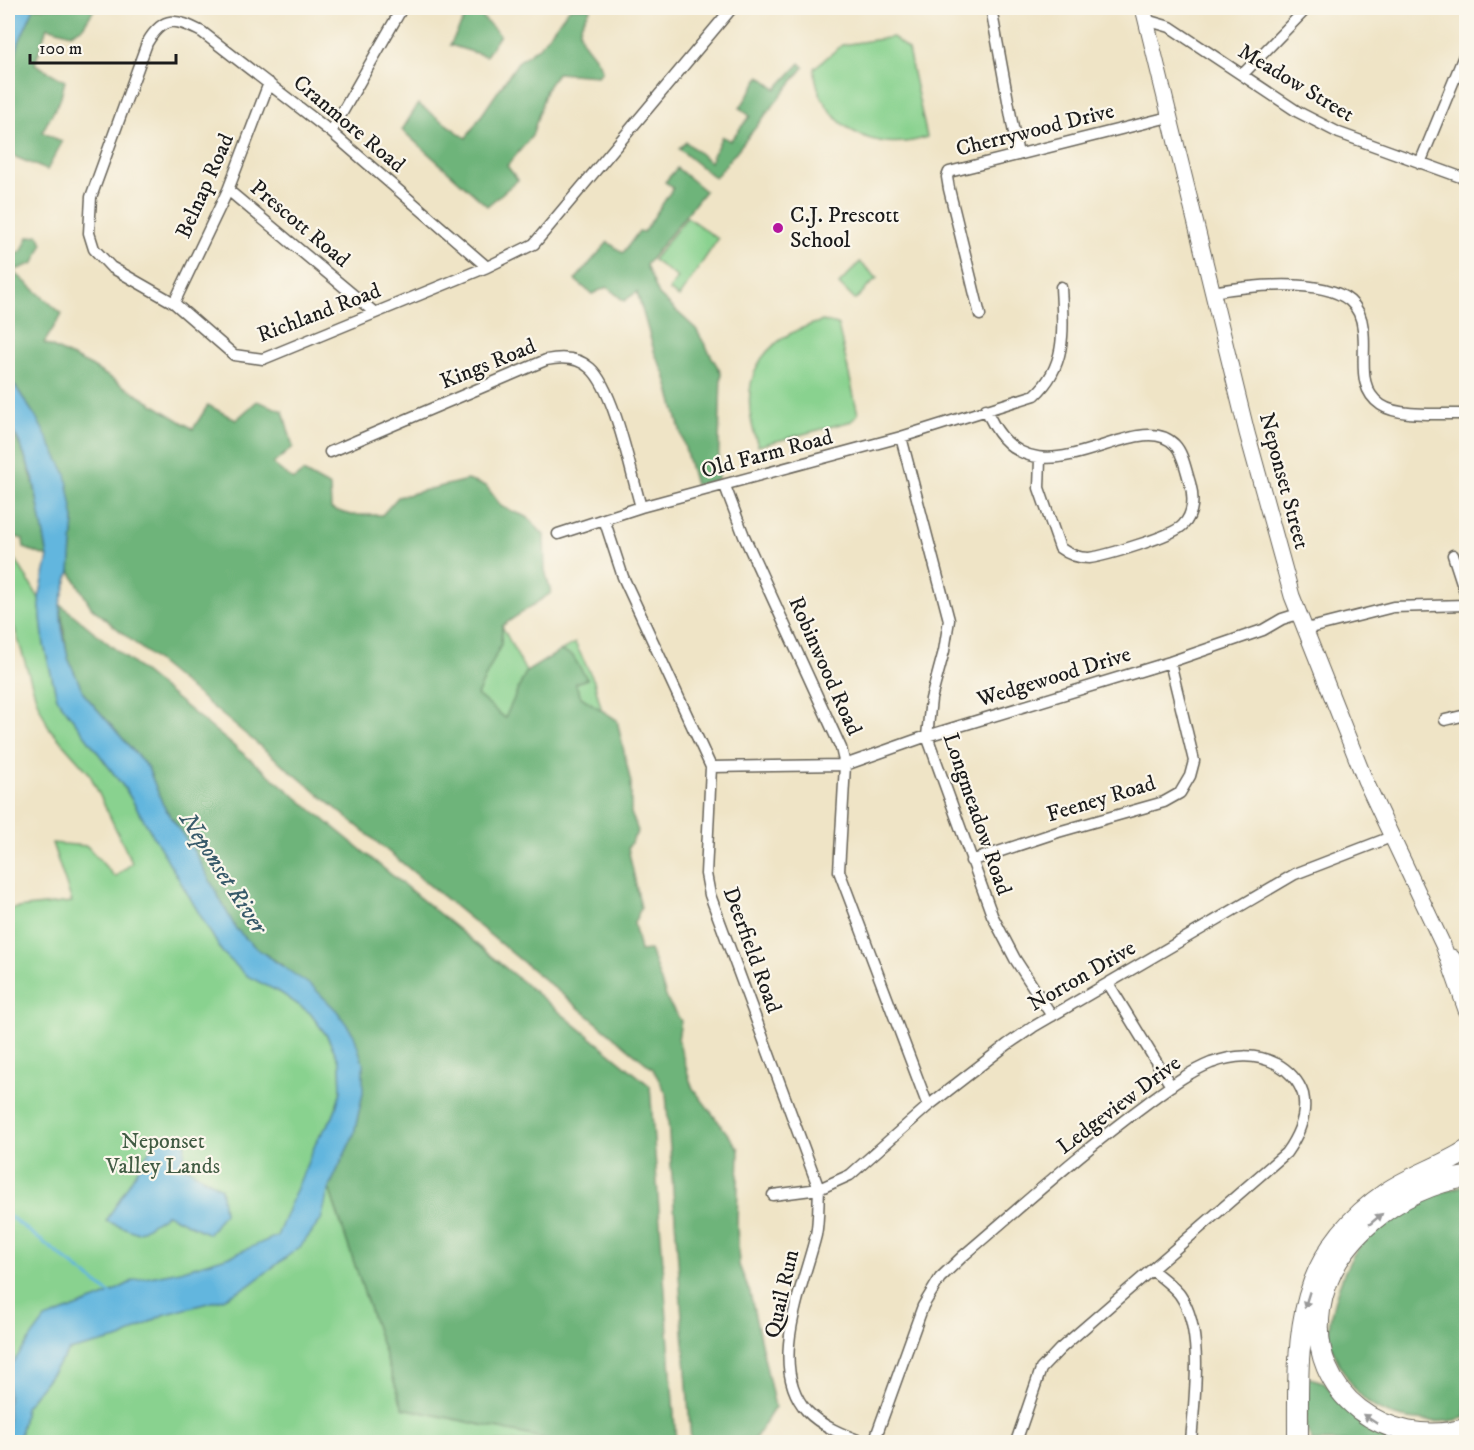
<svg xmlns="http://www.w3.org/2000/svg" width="1474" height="1450" font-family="'IM FELL DW Pica',serif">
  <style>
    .green { fill: #89d28f; stroke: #527756; stroke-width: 1.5 }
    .forest { fill: #6eb47a; stroke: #45684b; stroke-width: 1.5 }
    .water { fill: #62b6de; stroke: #3f697d; stroke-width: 1.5 }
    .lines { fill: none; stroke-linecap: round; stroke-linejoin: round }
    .stream { stroke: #62b6de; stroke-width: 3 }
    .minor-casing { stroke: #666258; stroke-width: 13 }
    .secondary-casing { stroke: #666258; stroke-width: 17 }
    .motorway-casing { stroke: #666258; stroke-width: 22 }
    .minor { stroke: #fff; stroke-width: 10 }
    .secondary { stroke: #fff; stroke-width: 15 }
    .motorway { stroke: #fff; stroke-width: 20 }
    .oneway { fill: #999 }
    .poi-dot { fill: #b5179e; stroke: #fbf7ec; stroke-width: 2 }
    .labels { text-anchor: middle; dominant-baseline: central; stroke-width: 4.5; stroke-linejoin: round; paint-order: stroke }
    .street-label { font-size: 22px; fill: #1c1c1c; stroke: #fbf7ec }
    .poi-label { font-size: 22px; fill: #1c1c1c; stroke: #fbf7ec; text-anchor: start }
    .park-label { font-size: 22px; fill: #425c44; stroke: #fbf7ec }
    .water-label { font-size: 24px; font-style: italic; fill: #385a6a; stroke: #fbf7ec }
  </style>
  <rect width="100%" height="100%" fill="#fbf7ec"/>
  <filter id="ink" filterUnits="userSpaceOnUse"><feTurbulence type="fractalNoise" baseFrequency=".0167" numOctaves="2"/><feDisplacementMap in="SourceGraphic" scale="12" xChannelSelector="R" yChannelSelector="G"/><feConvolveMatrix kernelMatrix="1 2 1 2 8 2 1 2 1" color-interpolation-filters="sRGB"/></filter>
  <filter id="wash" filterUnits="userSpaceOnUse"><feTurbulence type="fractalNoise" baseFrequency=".008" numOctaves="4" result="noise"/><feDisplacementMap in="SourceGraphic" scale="24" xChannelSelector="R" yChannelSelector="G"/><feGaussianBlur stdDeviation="1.35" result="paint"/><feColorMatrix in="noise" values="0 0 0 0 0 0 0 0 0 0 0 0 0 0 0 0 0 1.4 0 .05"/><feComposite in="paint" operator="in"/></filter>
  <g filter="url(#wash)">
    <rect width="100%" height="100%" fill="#efe4c6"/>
    <!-- green -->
    <path class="green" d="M893,37L908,50L927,137C874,156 819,125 814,68L842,45Z
      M687,217L718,239L679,297L669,290L678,278L653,260Z
      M860,262L877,278L855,300L839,284Z
      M823,321L838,325L858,414L852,421L758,446C736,382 756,339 823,321Z
      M8,558L16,560L39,598L44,645L57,698L126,790L175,870L281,993L310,1013L327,1036L340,1063L341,1091L333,1117L317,1140L329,1188L403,1408L542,1438L553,1442H19L25,1407L68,1352L11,1365L8,1379V909L72,902L52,843L87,846L115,877L132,863L89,773L49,728L37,701L8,607Z
      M502,626L526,672L505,719L477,695L501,644Z
      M575,643L594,681L602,711L581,697L575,683L587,679L572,656L560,651Z"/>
    <!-- forest -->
    <path class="forest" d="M34,8H95L83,27L71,34L47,27L35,64L65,81L60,100L42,132L62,142L47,170L8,154V86L19,42Z
      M470,8H481L482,17L500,35L486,56L450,45Z
      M570,8H591C588,14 581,22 580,29C578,44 600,56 602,71L598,76L557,73L546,90L532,136L507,166L518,180L487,206L402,130L418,104L466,138L518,62L540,46Z
      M800,63L804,67L715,178L679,149L686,142L710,162L722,136L730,141L750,116L740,108L760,76L776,89Z
      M677,168L705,191L646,265L659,295L696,329L721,373L718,479L695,485L665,374L655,354L637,292L624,301L607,287L592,294L575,280L608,242L623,253L639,231L644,232L673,188L665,182Z
      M38,235L43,243L34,263L13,271L62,314L44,343L91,366L193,429L208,405L236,420L257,401L283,411L293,447L273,464L293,480L303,472L330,487L331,509L351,515H382L398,497L467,480L486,486L502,507L527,517L544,535L545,570L551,593L502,626L501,644L477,695L505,718L526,672L560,651L572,655L587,679L575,683L581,697L617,720L631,783V813L638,831L628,848L641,908L634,923L640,951L650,950L668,1002L681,1021L678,1040L692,1087L739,1149L737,1225L739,1265L750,1293L775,1407L753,1442H691L666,1093L653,1069L91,607L70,571L74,519L37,419L8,375V259L22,251L28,237Z
      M8,425C35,464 39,511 48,557L24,548L23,539L8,535Z
      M60,604L650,1086L676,1442H553L542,1438L403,1408L329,1188L354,1134L363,1093L282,965L257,949L236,929L195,853L163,805L148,768L84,694L68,658Z
      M1466,1185V1417C1450,1423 1434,1422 1417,1420C1377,1416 1361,1402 1342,1369C1336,1358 1328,1343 1329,1330C1330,1308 1344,1266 1358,1248C1384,1212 1425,1196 1466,1185Z
      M1307,1377L1323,1382L1367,1427L1390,1442H1312L1306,1427Z"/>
    <!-- water -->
    <path class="water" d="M9,8H34L19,42L8,86Z
      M8,375L37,419L66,474L74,519L70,571L60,604L62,628L68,658L84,694L148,768L163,805L195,853L236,929L257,949L313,987L337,1011L354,1035L363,1063V1093L354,1134L329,1188L321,1220L301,1246L248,1286L223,1299L163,1315L121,1338L69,1351L25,1407L19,1442H8V1379L11,1365L45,1319L103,1297L135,1280L180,1271L233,1255L277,1236L317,1140L333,1117L341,1091L340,1063L327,1036L310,1013L281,993L247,976L222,952L126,790L57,698L44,645L39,598L48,557L33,477L18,439L8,425Z
      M186,1137L183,1165L221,1188L224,1213L209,1234L167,1214L138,1233L106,1221L156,1140Z"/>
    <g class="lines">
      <!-- stream -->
      <path class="stream" d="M8,1215L113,1296"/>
    </g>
  </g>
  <g filter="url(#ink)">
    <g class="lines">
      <!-- minor casing -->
      <g class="minor-casing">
        <path id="minor" d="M991,8L1018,155
          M1146,20L1170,27L1298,112L1339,133L1466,179
          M1243,74L1307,8
          M331,132L402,8
          M1420,163L1466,51
          M228,190L375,313
          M487,267L331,132L202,32C176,19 164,14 147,43L91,197L89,233L94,249L111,267L174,303L234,355L263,359L487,267L534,244L732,8
          M1212,292C1247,286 1322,277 1350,301C1358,308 1362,319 1363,329C1367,356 1355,387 1381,405C1400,418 1444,413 1466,414
          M174,303L228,190L269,83
          M980,315L949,189L947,177L949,172L1169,117
          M986,409C1030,519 1135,402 1175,445C1183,453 1186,471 1190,483C1194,497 1194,514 1183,525C1173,536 1105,556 1089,558C1078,558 1068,554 1060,548L1039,488L1040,459
          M901,437L949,620L944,651L931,699L927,736L992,915L1015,959L1052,1016
          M330,452L546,360C561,357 578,357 590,368C615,390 631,474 641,507
          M725,486L744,536L841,748L845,765L839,871L928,1106
          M604,519L623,577L711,767L706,874L710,895L819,1189C818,1204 819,1220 816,1235C804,1285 766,1366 807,1411C821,1426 844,1435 863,1442
          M558,534L641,507L901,437L1035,395C1068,365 1063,327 1061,287
          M1453,555L1466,595
          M1306,629L1393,607L1466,605
          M1445,720L1466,715
          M711,767L845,765L927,736L1170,662L1263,630L1282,619L1298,614
          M971,861L1058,832L1164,802L1180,793L1190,776L1194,761L1170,662
          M1108,983L1171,1086
          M773,1195L819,1189L850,1175L928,1106L1008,1044L1033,1027L1295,874L1391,837
          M1152,1270C1161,1277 1173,1286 1180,1295C1205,1331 1194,1400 1191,1442
          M874,1442L923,1306L940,1278L963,1256C1023,1205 1082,1151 1146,1104C1165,1090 1188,1072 1211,1063C1234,1055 1255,1053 1277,1064C1288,1070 1299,1081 1303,1094C1308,1116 1298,1136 1286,1153L1060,1349L1041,1369L1016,1442"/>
      </g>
      <!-- secondary casing -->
      <g class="secondary-casing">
        <path id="secondary" d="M1143,8L1247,433L1292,596L1365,780L1443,945L1466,1010
          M1452,957L1466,979"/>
      </g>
      <!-- motorway casing -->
      <g class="motorway-casing">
        <path id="motorway" d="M1466,1177C1401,1187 1330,1240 1320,1310C1308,1395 1387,1450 1466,1429
          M1298,1442C1298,1342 1292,1257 1386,1193C1411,1176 1441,1167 1466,1151"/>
      </g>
      <!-- minor -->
      <use href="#minor" class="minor"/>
      <!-- secondary -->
      <use href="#secondary" class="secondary"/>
      <!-- motorway -->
      <use href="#motorway" class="motorway"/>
    </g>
    <!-- one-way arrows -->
    <defs><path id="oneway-solid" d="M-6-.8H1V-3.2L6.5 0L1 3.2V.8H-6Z" transform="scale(1.5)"/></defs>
    <g class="oneway">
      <use href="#oneway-solid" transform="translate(1376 1219) rotate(-40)"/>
      <use href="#oneway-solid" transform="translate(1307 1300) rotate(107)"/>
      <use href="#oneway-solid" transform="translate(1370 1419) rotate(-147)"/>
    </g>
  </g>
  <!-- markers -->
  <circle class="poi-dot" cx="778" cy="228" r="6"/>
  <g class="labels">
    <!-- street labels -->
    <g class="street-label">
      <text transform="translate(1296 83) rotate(31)">Meadow Street</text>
      <text transform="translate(349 124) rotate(40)">Cranmore Road</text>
      <text transform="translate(1035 130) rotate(-14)">Cherrywood Drive</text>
      <text transform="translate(205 186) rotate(-66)">Belnap Road</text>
      <text transform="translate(300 224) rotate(40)">Prescott Road</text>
      <text transform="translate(319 313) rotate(-21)">Richland Road</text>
      <text transform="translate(488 364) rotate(-22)">Kings Road</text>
      <text transform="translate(767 454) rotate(-15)">Old Farm Road</text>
      <text transform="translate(1284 481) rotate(75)">Neponset Street</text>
      <text transform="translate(825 666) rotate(66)">Robinwood Road</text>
      <text transform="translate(1054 677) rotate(-17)">Wedgewood Drive</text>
      <text transform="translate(1101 799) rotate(-17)">Feeney Road</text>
      <text transform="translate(977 814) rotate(71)">Longmeadow Road</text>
      <text transform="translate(752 950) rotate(70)">Deerfield Road</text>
      <text transform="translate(1082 976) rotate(-30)">Norton Drive</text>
      <text transform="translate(1119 1105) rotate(-37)">Ledgeview Drive</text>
      <text transform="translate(782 1294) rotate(-77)">Quail Run</text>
    </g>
    <!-- poi labels -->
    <g class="poi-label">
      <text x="790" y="215">C.J. Prescott<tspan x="790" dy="25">School</tspan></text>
    </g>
    <!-- park labels -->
    <g class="park-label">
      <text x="163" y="1141">Neponset<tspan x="163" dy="25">Valley Lands</tspan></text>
    </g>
    <!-- water labels -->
    <g class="water-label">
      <text transform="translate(223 873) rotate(57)">Neponset River</text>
    </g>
  </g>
  <!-- margin -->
  <rect width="1474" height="1450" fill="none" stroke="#fbf7ec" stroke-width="30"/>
  <!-- scale -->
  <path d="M30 54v9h146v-9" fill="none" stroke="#1c1c1c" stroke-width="3"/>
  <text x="39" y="54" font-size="18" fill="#1c1c1c" stroke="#fbf7ec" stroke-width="4.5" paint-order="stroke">100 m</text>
</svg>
